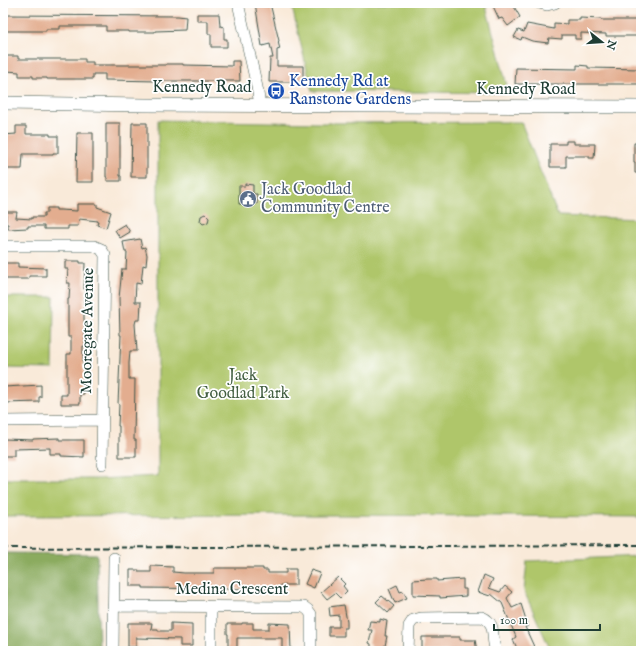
<svg xmlns="http://www.w3.org/2000/svg" width="644" height="654" font-family="'IM FELL English',serif">
  <style>
    .green { fill: #afc66b; stroke: #678250 }
    .forest { fill: #8bab5f; stroke: #55744a }
    .building { fill: #e3ad8f }
    .lines { fill: none; stroke-linecap: round; stroke-linejoin: round }
    .minor-casing { stroke: #40574d; stroke-width: 12 }
    .major-casing { stroke: #40574d; stroke-width: 14 }
    .minor { stroke: #fff; stroke-width: 11 }
    .major { stroke: #fff; stroke-width: 13 }
    .rail { stroke: #1f3d34; stroke-width: 2; stroke-dasharray: 6 3; stroke-linecap: butt }
    .labels { text-anchor: middle; dominant-baseline: central; stroke-width: 3.5; stroke-linejoin: round; paint-order: stroke }
    .transit-label { font-size: 16px; fill: #164399; stroke: #fff; text-anchor: start }
    .street-label { font-size: 16px; fill: #1f3d34; stroke: #fff }
    .service-label { font-size: 16px; fill: #4e5e75; stroke: #fff; text-anchor: start }
    .park-label { font-size: 16px; fill: #435f42; stroke: #fff }
  </style>
  <rect width="100%" height="100%" fill="#fff"/>
  <filter id="ink" filterUnits="userSpaceOnUse"><feTurbulence type="fractalNoise" baseFrequency=".025" numOctaves="2"/><feDisplacementMap in="SourceGraphic" scale="8" xChannelSelector="R" yChannelSelector="G"/><feConvolveMatrix kernelMatrix="1 2 1 2 8 2 1 2 1" color-interpolation-filters="sRGB"/></filter>
  <filter id="wash" filterUnits="userSpaceOnUse"><feTurbulence type="fractalNoise" baseFrequency=".012" numOctaves="4" result="noise"/><feDisplacementMap in="SourceGraphic" scale="16" xChannelSelector="R" yChannelSelector="G"/><feGaussianBlur stdDeviation="0.9" result="paint"/><feColorMatrix in="noise" values="0 0 0 0 0 0 0 0 0 0 0 0 0 0 0 0 0 1.4 0 .05"/><feComposite in="paint" operator="in"/></filter>
  <g filter="url(#wash)">
    <rect width="100%" height="100%" fill="#f9ead9"/>
    <!-- green -->
    <path class="green" d="M291,3H485L509,93L312,91Z
      M158,120L320,123L521,122L558,216L641,219V517L331,515L3,516V479H98L158,476Z
      M3,297H54L53,369L3,368Z
      M641,556V651H551L524,591L527,561Z"/>
    <!-- forest -->
    <path class="forest" d="M3,553L97,554L99,651H3Z"/>
    <g id="blocks">
      <!-- building -->
      <path class="building" d="M255,3H270L279,41L278,42L280,49L277,50V66H303V82H269L270,58H273L270,44L262,46Z
        M499,3H512L520,17L508,26L502,18L499,19L493,6Z
        M197,14H219L220,26L224,27V39H227V47H211V34H208V21H197Z
        M3,15L178,16L186,17L185,30L155,31V32H129V31H106V26H60V29H46V31H3Z
        M580,18L601,19V20H640V36H606V34L581,33V39H575V35H562V39L549,38L548,43L532,41L522,37L521,40L514,37L518,30L524,32L527,24L554,29V23L567,24V20H580Z
        M4,56H18V59H85V62H93V65H166V64H183V65L232,66V61H239L240,81H164V82H157V81L108,80H105V74H93V79H47V78H33V76H19V72L7,71V64H4Z
        M577,65L588,66V68L641,69V84H515L516,68L577,69Z
        M106,123H120V176H121V181H107V177H106Z
        M132,123H147V177H131Z
        M16,126H26V134H50V136H58V153H53V154H23L22,169H5V147H3V135L16,134Z
        M77,133H93V182H76Z
        M566,141H574V144H595L594,158H589V156H566V167H550V144H566Z
        M634,143H641V173H635V162H634Z
        M245,184L253,185V194H257V204H239V186H245Z
        M77,204H97V207L111,212L106,228L97,225L98,221L79,219L78,226H68V229H44V226H28V228L8,229V224H6V212H17L16,218L32,219V217H44V213H47V208H56V210H60L77,211Z
        M205,214L209,218L208,222L203,224L200,221L201,216Z
        M125,224L130,232L120,238L115,230Z
        M140,239L142,248L145,247L147,255L146,266L143,265L141,284L136,283L135,302H141L140,320H136L135,324L137,351H130L129,363V379H135L134,440H136V457H119V426H118L119,404H118L121,335H120L119,298L122,269H126L127,252H125L123,242Z
        M65,261H80V263H85L84,289H86V298H84V318L85,333V346H83V367H84V394H80V404H61V395H67V354H71V337H68V299H69L70,283H67L68,269H65Z
        M3,263H18V267L46,268V276H29V279H3Z
        M41,385V397H39V402L4,403V387Z
        M59,438V440H84V457L61,456V454H50V448L14,449V456H4V439L33,440V439Z
        M151,566L173,567V572L184,573H214V568H263V570H268V573H286V569H296V585H280V588L232,589L143,588V586H130V570H139V572H151Z
        M311,570L320,573L314,588L305,584Z
        M484,575L493,579L489,588L500,592L505,586L512,592L507,598L512,608L521,604L528,626L525,627L536,651H518L513,639L516,637L502,603L491,594L490,596L478,592Z
        M338,577L345,584L343,586L347,591L340,598L335,593L327,599L321,592Z
        M428,579H437V581L463,579V589H466V596L440,598V596L413,595V580Z
        M397,585L400,592L403,591L407,598L395,603L389,589Z
        M382,596L394,606L388,613L376,602Z
        M344,605L347,622V628H344V636H329V627H339V615L330,616L329,607Z
        M380,619L387,621L385,636H387L384,651H371V644L369,643L372,630H368L370,621L380,622Z
        M128,623H152L151,629H158V631H171V623L192,624V646H180V639L136,638V647H128Z
        M242,623H253V629H269V623L290,624L291,651H282V638H237V651H228V634H227V624H242Z
        M422,637H460V640H475L477,651H422Z"/>
    </g>
  </g>
  <g filter="url(#ink)">
    <use href="#blocks" fill-opacity="0" stroke="#40574d" stroke-width="1"/>
    <g class="lines">
      <!-- minor casing -->
      <g class="minor-casing">
        <path id="minor" d="M238,3L257,87L260,105
          M539,3L547,5L555,3
          M3,246H94L101,249L105,255L102,464
          M3,421L102,420
          M113,606L304,607L308,610L311,614V651
          M211,607V651
          M113,651L114,558
          M408,651L409,626L413,620L421,618L482,617C498,624 490,637 496,651"/>
      </g>
      <!-- major casing -->
      <g class="major-casing">
        <path id="major" d="M3,103L145,105L641,107"/>
      </g>
      <!-- minor -->
      <use href="#minor" class="minor"/>
      <!-- major -->
      <use href="#major" class="major"/>
      <!-- rail -->
      <path class="rail" d="M3,548L641,545"/>
    </g>
  </g>
  <!-- icons -->
  <defs>
    <g id="bus-disc" transform="scale(0.9)"><circle r="9.5" fill="#1a4fb4" stroke="#fff"/><path d="M-5-6H5V4H4V6H2V4H-2V6H-4V4H-5ZM-3.5-4V0h7V-4ZM-3.5 1.2v1.5H-2V1.2ZM2 1.2v1.5H3.5V1.2Z" fill="#fff"/></g>
    <g id="civic-disc" transform="scale(0.9)"><circle r="9.5" fill="#5c6f8a" stroke="#fff"/><path d="M-.6-6.5H3V-4.5H.6V-3L4-1V1h2V6H-6V1h2V-1L-.6-3ZM-1.2 2.5V6h2.4V2.5Z" fill="#fff"/></g>
  </defs>
  <g fill-rule="evenodd">
    <use href="#bus-disc" x="276" y="91"/>
    <use href="#civic-disc" x="248" y="199"/>
  </g>
  <g class="labels">
    <!-- transit labels -->
    <g class="transit-label">
      <text x="289" y="82">Kennedy Rd at<tspan x="289" dy="18">Ranstone Gardens</tspan></text>
    </g>
    <!-- street labels -->
    <g class="street-label">
      <text x="202" y="88">Kennedy Road</text>
      <text x="526" y="90">Kennedy Road</text>
      <text transform="translate(88 331) rotate(-89)">Mooregate Avenue</text>
      <text x="232" y="590">Medina Crescent</text>
    </g>
    <!-- service labels -->
    <g class="service-label">
      <text x="261" y="190">Jack Goodlad<tspan x="261" dy="18">Community Centre</tspan></text>
    </g>
    <!-- park labels -->
    <g class="park-label">
      <text x="243" y="376">Jack<tspan x="243" dy="18">Goodlad Park</tspan></text>
    </g>
  </g>
  <!-- margin -->
  <rect width="644" height="654" fill="none" stroke="#fff" stroke-width="16"/>
  <!-- north arrow -->
  <g transform="translate(602 42) rotate(107)" stroke="#ffffff" stroke-width="3" paint-order="stroke">
  <path d="M0-3L7 15L0 10L-7 15Z" fill="#1f3d34"/>
  <text y="-6" font-size="11" font-weight="bold" text-anchor="middle" fill="#1f3d34">N</text>
  </g>
  <!-- scale -->
  <path d="M494 624v6h106v-6" fill="none" stroke="#1f3d34" stroke-width="2"/>
  <text x="500" y="624" font-size="12" fill="#1f3d34" stroke="#ffffff" stroke-width="3" paint-order="stroke">100 m</text>
</svg>
